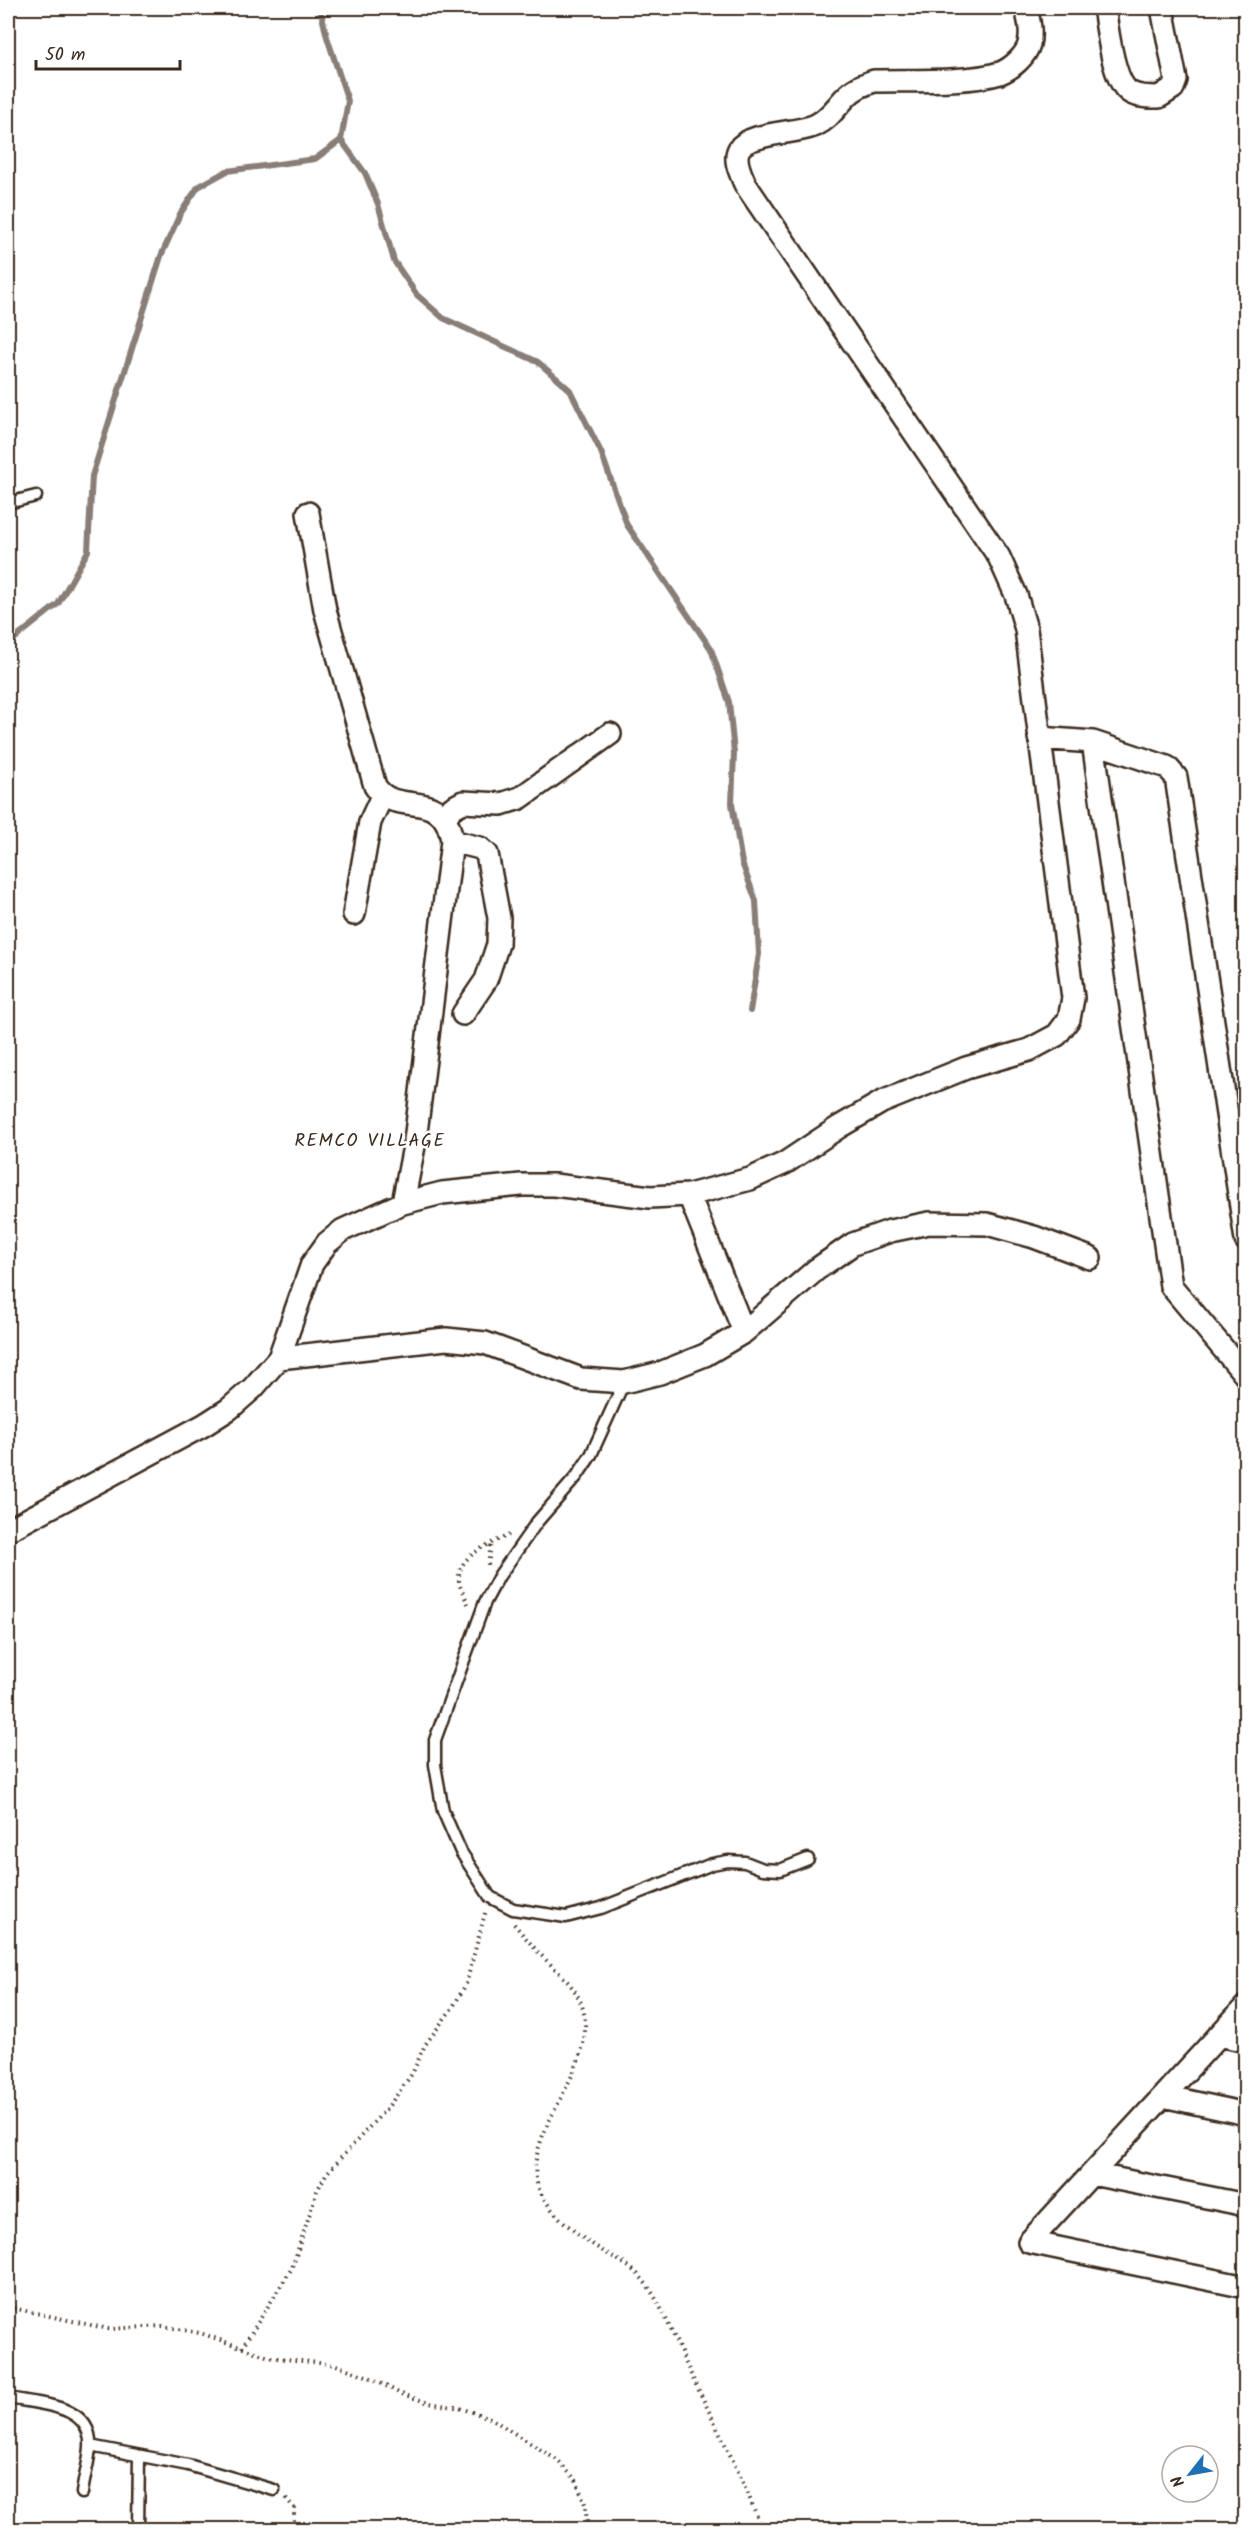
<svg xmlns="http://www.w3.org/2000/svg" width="1253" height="2537" font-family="Kalam,sans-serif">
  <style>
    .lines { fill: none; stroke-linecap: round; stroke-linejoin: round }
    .stream { stroke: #887e77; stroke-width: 6 }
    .lane-casing { stroke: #3b2a1e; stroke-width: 15 }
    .street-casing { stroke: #3b2a1e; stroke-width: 26 }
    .path { stroke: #3b2a1e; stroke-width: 4; stroke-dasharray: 1.5 4.5; stroke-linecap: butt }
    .lane { stroke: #fff; stroke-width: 10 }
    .street { stroke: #fff; stroke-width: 21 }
    .labels { text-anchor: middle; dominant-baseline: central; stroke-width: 5; stroke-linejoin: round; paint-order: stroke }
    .neighbourhood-label { font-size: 18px; letter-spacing: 1.5px; fill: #3b2a1e; stroke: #fff }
  </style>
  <rect width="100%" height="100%" fill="#fff"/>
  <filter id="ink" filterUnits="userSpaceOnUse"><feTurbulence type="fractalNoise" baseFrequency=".0167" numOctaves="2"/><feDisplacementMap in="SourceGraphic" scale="12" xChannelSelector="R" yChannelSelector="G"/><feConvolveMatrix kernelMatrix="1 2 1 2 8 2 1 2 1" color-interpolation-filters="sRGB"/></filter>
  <g filter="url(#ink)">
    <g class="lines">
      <!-- stream -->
      <path class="stream" d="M341,140L365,173L378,204L394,261L417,295L443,318L538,362L570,390L601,452L627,525L711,649L729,702L734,753L732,804L742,863L756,901L759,954L750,1011
        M8,644L58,604L88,551L92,476L161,256L180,214L198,187L227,171L315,159L341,140L348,101L327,37L320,8"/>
      <!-- lane casing -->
      <g class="lane-casing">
        <path id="lane" d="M8,503L36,496
          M624,1382L591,1455L577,1476L537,1522L499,1576L485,1602L435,1740V1765L443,1811L461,1852L490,1897L513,1909L566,1917L601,1908L712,1864L728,1861L745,1862L763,1869L780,1870L808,1859
          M8,2398C38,2404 93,2404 90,2447C89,2462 84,2478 82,2493
          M90,2446L188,2465L274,2490
          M138,2530L139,2456"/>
      </g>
      <!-- street casing -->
      <g class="street-casing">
        <path id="street" d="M1104,8C1108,28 1112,83 1131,93C1139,97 1150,97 1159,97L1173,88L1176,80L1162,8
          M308,513L325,610L375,786C395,819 444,784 452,841L415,1141L403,1203
          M1039,738L1093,742L1171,1286L1246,1376
          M1093,742L1167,767L1176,777L1246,1240
          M445,818L452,808L463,802L501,804L520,798L610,734
          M452,841L480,848L487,854L499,918L498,944L486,980L463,1014
          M354,914L370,822L382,796
          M689,1195L744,1332
          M279,1358L446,1339L485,1343L581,1379L624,1382L660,1373L705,1355L744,1332L817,1269L853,1244L890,1231L929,1223L987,1224L1034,1237L1090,1258
          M8,1530L204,1425L229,1409L253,1388L279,1358L312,1264L327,1243L343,1230L403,1203L442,1193L521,1185H554L650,1197L689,1195L750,1179L785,1163L839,1127L882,1102L966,1068L1029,1050L1057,1035L1069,1019L1073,998L1026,629L1016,595L999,557L745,184C741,174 733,160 739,149C749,132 797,134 816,125C829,119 836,107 846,97C854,88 863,85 874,81C908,80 968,83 1000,73C1011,69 1026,56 1029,44C1032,32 1029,20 1026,8
          M1219,2035L1246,2041
          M1163,2096L1246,2114
          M1092,2174L1246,2205
          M1029,2242L1246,2006
          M1029,2242L1246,2287"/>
      </g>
      <!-- path -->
      <path class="path" d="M488,1565L491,1544
        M468,1604C465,1596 458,1586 459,1577C460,1554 492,1543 509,1535
        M514,1924C524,1936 534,1948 544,1958C558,1972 574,1985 581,2003C604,2063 523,2128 537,2183C544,2209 574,2232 595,2246C611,2257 630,2264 643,2280C662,2303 675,2341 688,2368C713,2421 742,2474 762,2530
        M8,2307L109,2329L163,2326L200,2333L269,2357L336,2365L369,2377L399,2393L429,2403L460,2408L490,2418L557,2460L576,2480L585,2504L588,2530
        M242,2348L292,2268L317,2191L326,2174L388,2107L412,2074L425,2045L453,2007L466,1984L486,1910
        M286,2498L294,2508V2530"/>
      <!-- lane -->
      <use href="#lane" class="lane"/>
      <!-- street -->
      <use href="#street" class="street"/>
    </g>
  </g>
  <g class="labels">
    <!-- neighbourhood labels -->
    <g class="neighbourhood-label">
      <text x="370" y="1141">REMCO VILLAGE</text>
    </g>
  </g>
  <!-- margin -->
  <rect width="1253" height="2537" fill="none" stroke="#fff" stroke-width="30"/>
  <rect x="15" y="15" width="1223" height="2507" fill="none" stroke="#3b2a1e" stroke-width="2" filter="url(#ink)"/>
  <!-- north arrow -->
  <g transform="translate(1190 2474) rotate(239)"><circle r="28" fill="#ffffff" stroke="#b1aaa5" stroke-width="1.5"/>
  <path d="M0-4.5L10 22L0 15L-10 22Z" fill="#1f6fb2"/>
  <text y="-9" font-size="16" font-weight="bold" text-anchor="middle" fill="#3b2a1e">N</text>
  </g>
  <!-- scale -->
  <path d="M36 60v9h144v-9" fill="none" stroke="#3b2a1e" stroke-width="3"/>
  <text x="45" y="60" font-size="18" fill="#3b2a1e" stroke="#ffffff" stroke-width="4.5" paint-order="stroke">50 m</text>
</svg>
